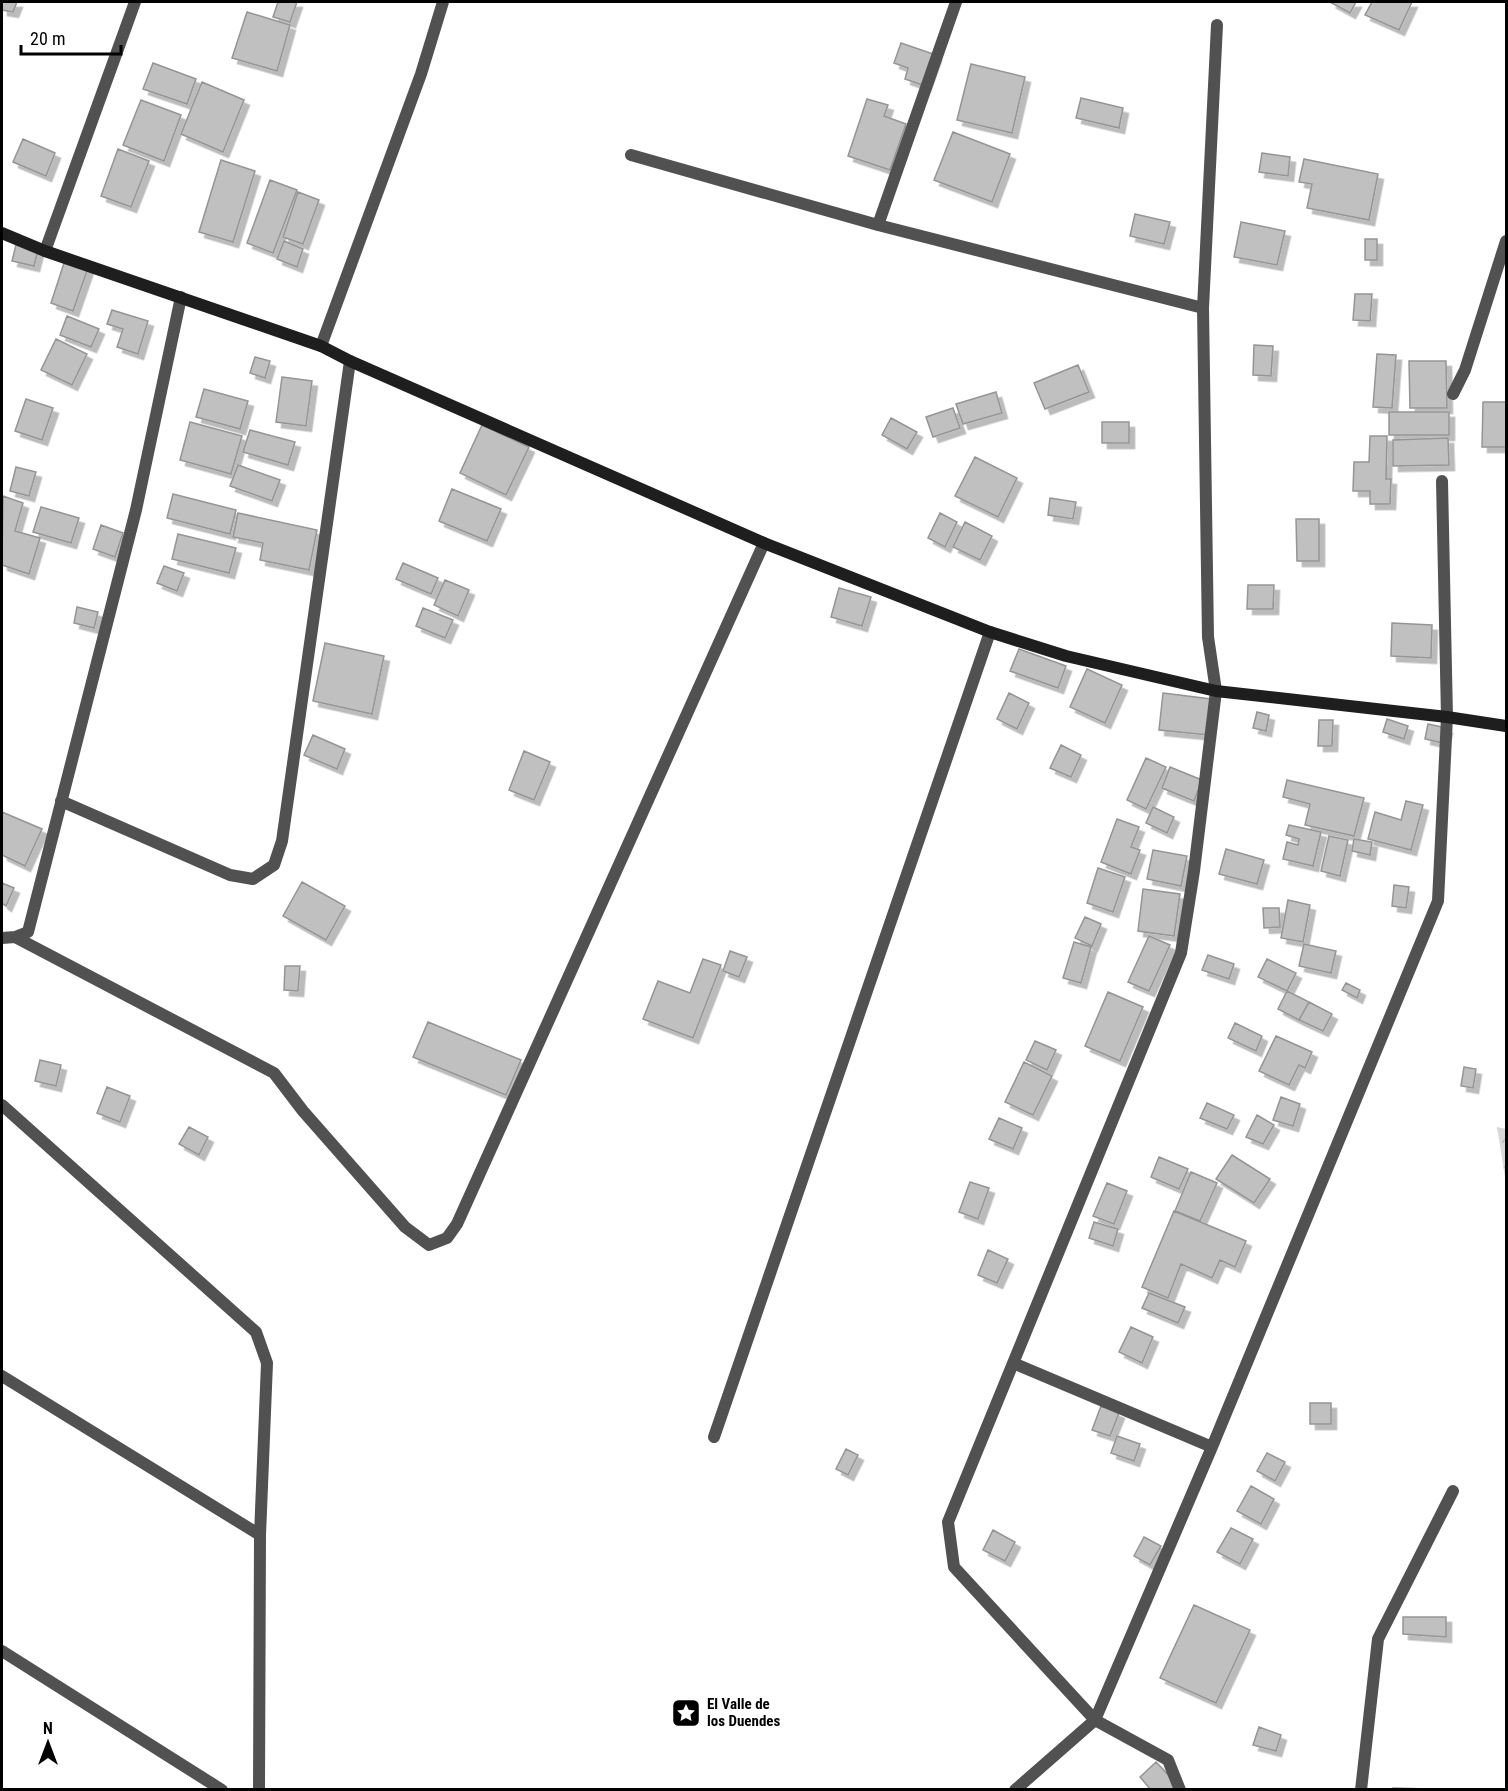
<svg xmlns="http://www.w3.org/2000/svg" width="1508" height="1791" font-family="'Roboto Condensed',sans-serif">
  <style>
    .forest { fill: url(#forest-crowns) }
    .building { fill: #c0c0c0; stroke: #959595; stroke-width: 1.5; filter: url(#shadow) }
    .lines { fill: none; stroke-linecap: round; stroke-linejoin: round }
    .lane { stroke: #515151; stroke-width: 12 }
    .street { stroke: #515151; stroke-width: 12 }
    .secondary { stroke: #1e1e1e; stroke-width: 12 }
    .labels { text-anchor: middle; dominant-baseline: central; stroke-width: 6; stroke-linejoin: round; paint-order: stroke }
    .poi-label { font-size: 15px; font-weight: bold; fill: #000; stroke: #fff; text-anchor: start }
  </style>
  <defs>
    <pattern id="forest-crowns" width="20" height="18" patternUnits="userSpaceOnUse" patternTransform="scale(1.5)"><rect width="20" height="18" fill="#d8d8d8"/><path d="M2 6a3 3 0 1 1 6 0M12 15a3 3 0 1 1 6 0" fill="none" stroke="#b8b8b8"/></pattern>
    <filter id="shadow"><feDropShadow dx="5.5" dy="5.5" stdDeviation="0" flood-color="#0004"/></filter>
  </defs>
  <rect width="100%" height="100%" fill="#fff"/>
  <!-- forest -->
  <path class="forest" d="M1497,1127L1506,1129V1183Z"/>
  <!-- building -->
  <path class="building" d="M2,2H17L13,12L2,10Z
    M278,2H297L290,22L273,17Z
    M1330,2H1356L1350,13Z
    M1372,2H1412L1399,30L1365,15Z
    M247,12L290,25L277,71L232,58Z
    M901,43L936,55L925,86L905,79L908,68L894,63Z
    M153,63L196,79L187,104L143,89Z
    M971,64L1025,77L1012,133L957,120Z
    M202,82L244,100L223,152L181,134Z
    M1081,98L1123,108L1119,128L1076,118Z
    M867,99L888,105L884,116L906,124L890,170L848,156Z
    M141,100L181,115L164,161L123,145Z
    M953,132L1010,154L992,202L934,180Z
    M23,139L55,153L46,176L13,162Z
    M118,149L149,161L131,207L101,196Z
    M1262,153L1290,157L1288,176L1259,172Z
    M1304,159L1378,174L1369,220L1307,208L1312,184L1299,182Z
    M221,160L255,171L233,242L199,232Z
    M270,180L297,190L273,253L247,243Z
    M298,192L319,200L303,244L283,237Z
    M1135,214L1170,222L1164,244L1130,236Z
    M1241,222L1285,231L1277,265L1234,257Z
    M1365,239H1377V260H1365Z
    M284,241L303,249L297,267L277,259Z
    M16,245L38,250L34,266L12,261Z
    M65,260L88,268L73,311L51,303Z
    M1355,294H1372L1370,321L1353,320Z
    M112,310L148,321L138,354L117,347L123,329L107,324Z
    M67,316L99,329L91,347L60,335Z
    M56,339L87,354L72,385L41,370Z
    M1254,345L1273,346L1271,376L1253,375Z
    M1377,354L1396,355L1392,408L1373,407Z
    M255,357L270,361L265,378L250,373Z
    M1409,361H1446L1447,408H1410Z
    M1078,365L1089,392L1045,409L1034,383Z
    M282,377L312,381L306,426L276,422Z
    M204,389L248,401L240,429L196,417Z
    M996,392L1002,413L963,424L956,404Z
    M26,399L53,408L42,440L15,431Z
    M1483,402H1506V447H1482Z
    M953,408L960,428L933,437L926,417Z
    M1389,412H1449V435H1389Z
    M891,418L917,432L907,449L882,435Z
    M190,422L242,436L231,474L180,460Z
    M1102,422H1129V443H1102Z
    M482,425L529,447L506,495L460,473Z
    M250,430L295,442L288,465L243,452Z
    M1370,436H1387L1386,479H1391L1390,504H1370V491H1353L1354,462H1369Z
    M1448,438L1449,465L1393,466V440Z
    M975,457L1017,478L998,517L955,496Z
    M238,465L280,480L272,501L230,486Z
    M16,467L36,472L29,496L10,491Z
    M452,489L501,509L487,541L439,521Z
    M173,494L236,510L230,534L167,518Z
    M3,496L23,503L15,531L40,538L29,574L2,565Z
    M1050,498L1076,502L1073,519L1048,515Z
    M41,507L79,518L71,543L33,532Z
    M238,513L317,530L309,570L260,560L263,543L233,537Z
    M940,513L957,522L945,547L928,538Z
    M1296,519H1319V561H1297Z
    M965,522L992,536L980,560L953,547Z
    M101,525L123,533L115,557L93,549Z
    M178,534L236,548L229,573L172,559Z
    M403,563L438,578L431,594L396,579Z
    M164,566L184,573L177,591L157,583Z
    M445,580L469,590L458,616L434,605Z
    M1248,585H1274L1273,609H1247Z
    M839,588L871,597L862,626L831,617Z
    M77,607L98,612L94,628L74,623Z
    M423,608L453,620L445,638L416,626Z
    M1392,623L1432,625L1431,658L1391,656Z
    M325,643L384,656L372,714L313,701Z
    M1019,649L1066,666L1058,688L1010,671Z
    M1087,669L1122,685L1105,723L1070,707Z
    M1009,693L1029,703L1017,729L997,719Z
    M1163,693L1211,699L1208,735L1159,730Z
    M1257,712L1269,715L1266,731L1253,728Z
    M1387,719L1408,726L1404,739L1383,732Z
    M1319,720H1333L1332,746H1318Z
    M1428,724L1447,728L1443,743L1425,739Z
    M313,735L345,749L337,769L304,755Z
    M1061,745L1081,755L1071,777L1050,768Z
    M524,751L550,762L534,800L509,790Z
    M1146,758L1166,767L1146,809L1127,800Z
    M1170,767L1202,780L1194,801L1162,788Z
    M1287,780L1364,798L1354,836L1305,825L1310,804L1283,797Z
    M1406,801L1423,805L1411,850L1368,839L1375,812L1401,820Z
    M1153,807L1174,817L1167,833L1146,823Z
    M2,812L42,829L25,866L2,855Z
    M1117,819L1139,827L1131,847L1140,850L1131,874L1101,862Z
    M1289,825L1321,832L1313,866L1283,859L1287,842L1298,845L1299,839L1286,835Z
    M1329,836L1348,840L1340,876L1321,871Z
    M1354,839L1372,842L1370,855L1352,851Z
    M1226,849L1264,860L1257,884L1219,874Z
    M1153,850L1187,856L1181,886L1147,879Z
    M1098,868L1125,877L1113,912L1087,903Z
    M302,882L345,906L326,940L283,916Z
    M2,883L14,888L6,906L2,903Z
    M1394,885L1409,887L1406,908L1392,906Z
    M1143,889L1180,894L1174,936L1138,931Z
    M1288,900L1310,905L1303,942L1281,938Z
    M1263,908H1279L1280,927L1264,928Z
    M1085,917L1101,924L1092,946L1075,938Z
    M1149,936L1170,945L1149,991L1128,982Z
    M1074,942L1091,947L1081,983L1063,978Z
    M1304,944L1336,951L1331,973L1299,966Z
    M730,951L747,957L739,977L723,971Z
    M1208,955L1234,964L1229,979L1202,970Z
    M703,959L721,965L693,1038L643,1019L658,981L690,993Z
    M1267,959L1296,973L1287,991L1258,977Z
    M285,966H300L298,991L284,990Z
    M1346,983L1360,990L1357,998L1342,990Z
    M1287,991L1309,1002L1299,1020L1278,1009Z
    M1108,992L1143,1007L1120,1061L1085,1046Z
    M1309,1002L1332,1014L1323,1031L1299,1020Z
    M428,1022L521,1060L506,1095L413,1057Z
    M1235,1023L1262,1036L1256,1051L1228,1038Z
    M1276,1036L1312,1052L1305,1068L1299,1065L1289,1085L1259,1071Z
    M1035,1041L1056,1050L1047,1070L1026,1060Z
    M40,1060L61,1065L56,1086L35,1081Z
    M1024,1062L1052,1076L1033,1115L1005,1102Z
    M1464,1067L1476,1069L1473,1088L1461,1086Z
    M107,1087L130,1096L120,1122L97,1113Z
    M1281,1097L1300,1104L1293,1126L1273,1120Z
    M1207,1103L1234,1115L1227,1129L1200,1118Z
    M1257,1115L1274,1125L1263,1144L1246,1137Z
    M999,1118L1022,1128L1013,1149L989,1139Z
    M189,1127L208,1137L199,1155L179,1144Z
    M1232,1155L1270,1179L1254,1203L1216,1179Z
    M1159,1157L1188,1169L1179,1189L1151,1177Z
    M1191,1172L1217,1183L1200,1221L1175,1211Z
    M970,1182L989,1188L978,1219L959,1212Z
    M1107,1183L1127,1191L1114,1224L1093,1216Z
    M1174,1211L1246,1241L1235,1267L1220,1260L1212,1278L1181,1264L1168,1298L1142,1287Z
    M1094,1222L1118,1229L1113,1246L1089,1238Z
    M988,1250L1008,1259L997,1283L978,1275Z
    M1149,1293L1185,1307L1178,1323L1142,1308Z
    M1131,1327L1153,1337L1142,1363L1119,1352Z
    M1310,1403H1331V1424H1310Z
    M1101,1406L1119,1413L1110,1436L1092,1430Z
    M1117,1436L1140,1444L1134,1461L1111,1453Z
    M846,1449L858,1455L848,1475L836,1469Z
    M1267,1453L1285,1462L1275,1481L1257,1471Z
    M1251,1486L1274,1499L1261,1524L1237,1511Z
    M1231,1528L1253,1539L1240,1564L1217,1552Z
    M993,1530L1015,1542L1005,1561L983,1550Z
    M1144,1537L1161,1546L1150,1565L1134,1556Z
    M1194,1605L1250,1630L1216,1703L1160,1678Z
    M1403,1617H1446V1637L1403,1634Z
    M1259,1727L1281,1735L1276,1751L1253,1745Z
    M1156,1762L1177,1784L1172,1790H1151L1140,1777Z
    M1393,1788L1427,1789V1790H1393Z"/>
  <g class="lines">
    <!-- lane -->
    <path class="lane" d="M1361,1790L1378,1639L1453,1491"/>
    <!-- street -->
    <path class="street" d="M631,155L878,225L1203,308
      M878,225L956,2
      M45,251L135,2
      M321,346L421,74L443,2
      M1453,394L1465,370L1506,241
      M61,801L230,875L253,879L274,865L282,841L350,361
      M15,937L274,1073L303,1111L405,1227L429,1245L447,1238L457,1224L764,543
      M2,938L15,937L28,932L136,510L181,297
      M2,1105L256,1332L267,1363L260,1535L259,1790
      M1013,1363L1212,1447
      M2,1376L260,1535
      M714,1437L990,632
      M2,1651L222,1790
      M1015,1790L1095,1720L954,1567L948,1522L1181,953L1194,871L1216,691L1208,637L1203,308L1217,25
      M1180,1790L1168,1760L1095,1720L1212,1447L1438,901L1447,717L1442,481"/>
    <!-- secondary -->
    <path class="secondary" d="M2,233L45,251L321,346L350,361L764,543L990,632L1066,656L1216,691L1447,717L1506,726"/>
  </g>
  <!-- icons -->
  <defs>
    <g id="sight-square" transform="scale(1.5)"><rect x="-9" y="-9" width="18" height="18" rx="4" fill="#000" stroke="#fff"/><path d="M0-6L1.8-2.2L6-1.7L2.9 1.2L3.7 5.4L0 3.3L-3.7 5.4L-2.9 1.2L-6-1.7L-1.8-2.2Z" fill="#fff"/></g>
  </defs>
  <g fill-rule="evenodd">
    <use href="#sight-square" x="686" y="1713"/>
  </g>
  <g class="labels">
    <!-- poi labels -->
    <g class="poi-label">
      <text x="707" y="1704">El Valle de<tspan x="707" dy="17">los Duendes</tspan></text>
    </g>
  </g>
  <!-- border -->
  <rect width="1508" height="1791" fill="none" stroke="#000000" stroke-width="6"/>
  <!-- north arrow -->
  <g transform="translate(48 1743)" stroke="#ffffff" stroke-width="4.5" paint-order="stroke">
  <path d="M0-4.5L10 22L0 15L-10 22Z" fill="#000000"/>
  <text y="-9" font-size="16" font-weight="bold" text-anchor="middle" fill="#000000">N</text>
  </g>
  <!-- scale -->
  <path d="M21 45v9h100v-9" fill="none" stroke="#000000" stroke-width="3"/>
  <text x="30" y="45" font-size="18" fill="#000000" stroke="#ffffff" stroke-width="4.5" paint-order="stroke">20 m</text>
</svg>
